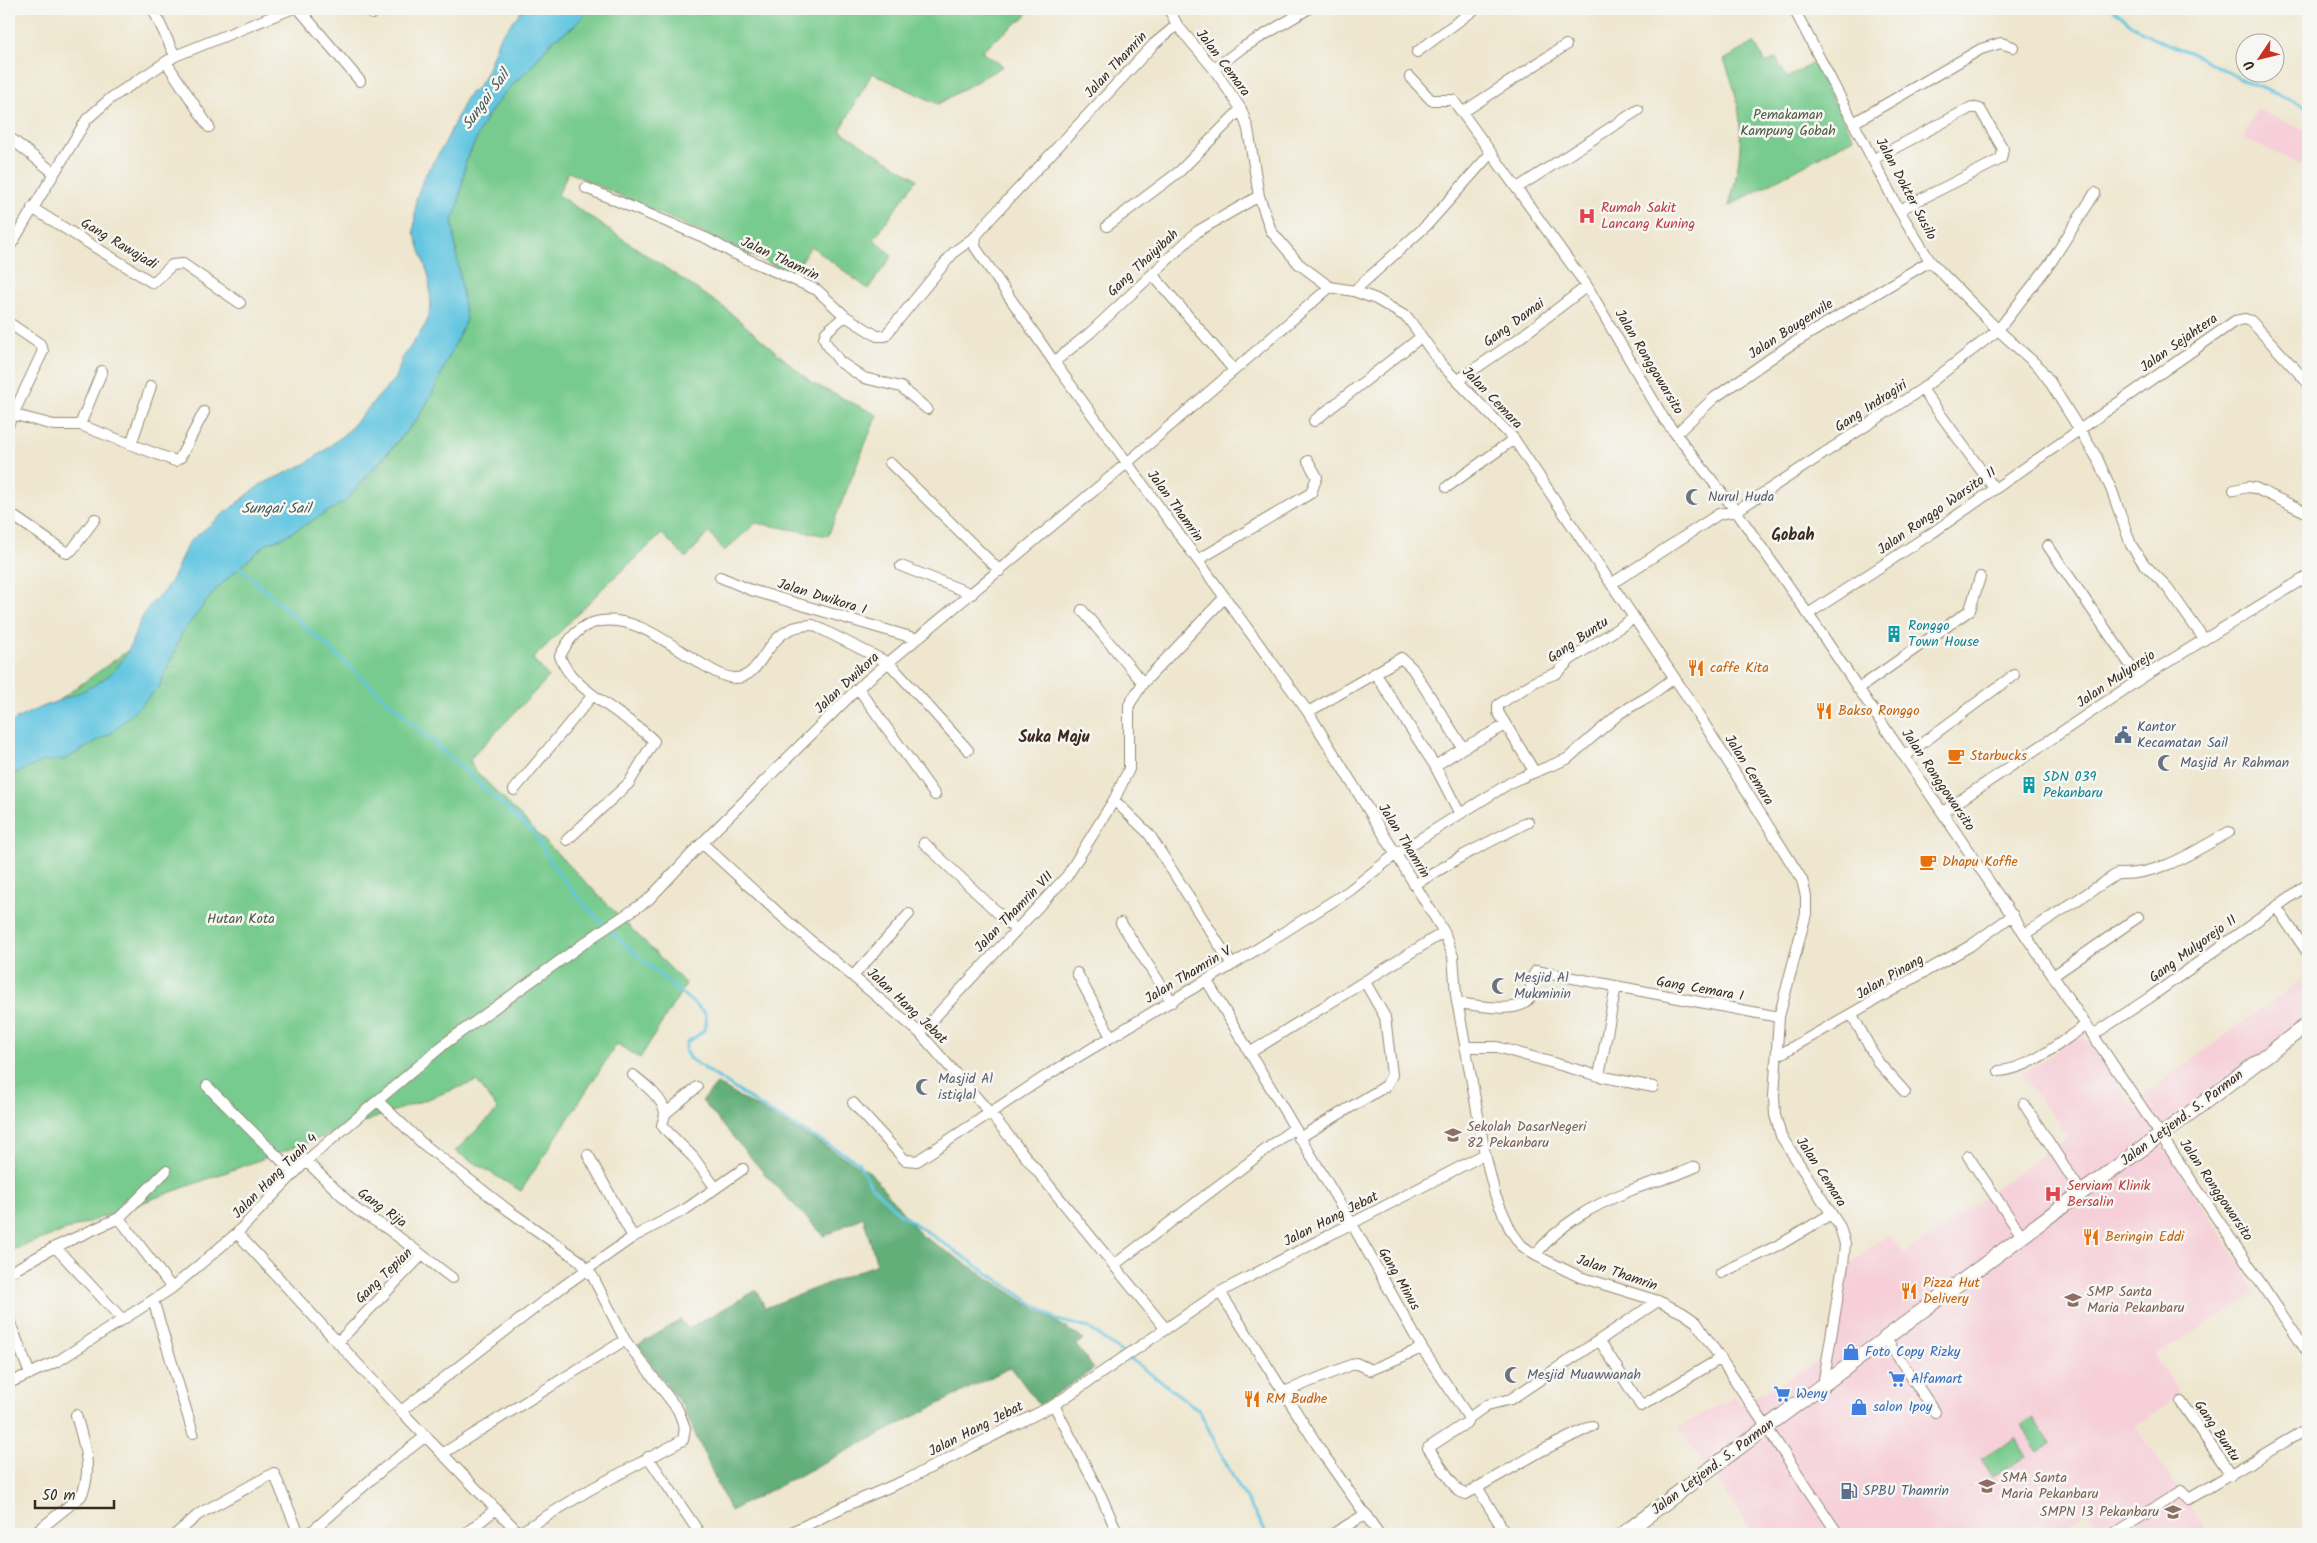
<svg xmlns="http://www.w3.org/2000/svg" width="2317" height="1543" font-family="Kalam,sans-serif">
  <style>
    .built { fill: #f6cfd9 }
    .green { fill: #78cb8e; stroke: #5a7a56 }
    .forest { fill: #62af79; stroke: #4e6c4c }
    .water { fill: #63c6e1; stroke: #4f7880 }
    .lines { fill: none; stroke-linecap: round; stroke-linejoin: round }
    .stream { stroke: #63c6e1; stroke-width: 3 }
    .minor-casing { stroke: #948876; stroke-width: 12 }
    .major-casing { stroke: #948876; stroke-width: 16 }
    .minor { stroke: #fff; stroke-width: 10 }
    .major { stroke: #fff; stroke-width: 14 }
    .labels { text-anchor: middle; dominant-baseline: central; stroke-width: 5; stroke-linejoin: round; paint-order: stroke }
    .street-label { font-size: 14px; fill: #3b2a1e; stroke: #f6f6f2 }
    .park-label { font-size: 14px; fill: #4d5a40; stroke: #f6f6f2 }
    .health-label { font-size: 14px; fill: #be3a42; stroke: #f6f6f2; text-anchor: start }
    .worship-label { font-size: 14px; fill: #5b616d; stroke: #f6f6f2; text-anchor: start }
    .culture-label { font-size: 14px; fill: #0d838f; stroke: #f6f6f2; text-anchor: start }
    .food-label { font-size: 14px; fill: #c56008; stroke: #f6f6f2; text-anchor: start }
    .service-label { font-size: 14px; fill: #4e5e75; stroke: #f6f6f2; text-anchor: start }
    .education-label { font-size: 14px; fill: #785e54; stroke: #f6f6f2; text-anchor: start }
    .shop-label { font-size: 14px; fill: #366cbe; stroke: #f6f6f2; text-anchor: start }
    .water-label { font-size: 15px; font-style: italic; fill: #475958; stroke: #f6f6f2 }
    .quarter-label { font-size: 16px; font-weight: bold; fill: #3b2a1e; stroke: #f6f6f2 }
  </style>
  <rect width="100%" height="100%" fill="#f6f6f2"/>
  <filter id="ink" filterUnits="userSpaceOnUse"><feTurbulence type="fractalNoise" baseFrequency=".02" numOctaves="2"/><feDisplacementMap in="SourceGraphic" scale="10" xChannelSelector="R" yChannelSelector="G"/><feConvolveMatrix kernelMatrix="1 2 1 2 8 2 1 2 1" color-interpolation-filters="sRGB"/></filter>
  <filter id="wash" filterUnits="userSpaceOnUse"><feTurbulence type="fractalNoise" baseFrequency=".0096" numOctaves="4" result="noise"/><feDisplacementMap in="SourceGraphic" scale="20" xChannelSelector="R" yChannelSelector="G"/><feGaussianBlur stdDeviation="1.12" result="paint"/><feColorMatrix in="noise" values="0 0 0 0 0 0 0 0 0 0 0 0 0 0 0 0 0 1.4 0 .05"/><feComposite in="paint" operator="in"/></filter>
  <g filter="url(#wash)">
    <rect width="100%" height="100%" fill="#eee6ce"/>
    <!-- built -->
    <path class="built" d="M2257,109L2308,132V168L2243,138Z
      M2308,975V1018L2156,1134L2258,1293L2154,1355L2181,1394L2135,1426L2179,1490L2109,1534H2104L2088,1512L2053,1534H1844L1839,1528L1829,1534H1753L1719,1483L1678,1428L1735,1396L1741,1405L1833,1353L1849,1264L1889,1234L1904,1254L2068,1136L2021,1075L2082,1034L2131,1104Z
      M2181,1491L2208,1534H2122Z"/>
    <!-- green -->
    <path class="green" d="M590,9H1022L1027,15L981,51L1003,66L938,104L872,73L840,131L917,179L874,239L892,256L868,289L811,246L793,274L568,172L558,195L726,309L812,383L877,415L828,536L756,523L724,551L709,532L686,558L662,534L608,583L533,659L549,677L470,759L473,768L686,984L640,1058L617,1044L521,1191L455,1151L498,1110L477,1081L9,1251V736L226,580L267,543L282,538L303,525L360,485L391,450L417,419L432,394L465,320L452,220L458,207L466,161L486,118L505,92L529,69L552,41L574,26Z
      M1754,43L1766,63L1776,58L1787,78L1813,63L1854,138L1729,206C1744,152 1746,113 1724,60Z
      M2033,1418L2050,1444L2038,1452L2021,1426Z
      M2015,1438L2026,1456L1993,1477L1981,1459Z"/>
    <!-- forest -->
    <path class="forest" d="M717,1084L870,1172L921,1235L1083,1339L1076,1345L1094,1369L1039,1405L1011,1367L730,1511L683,1407L638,1345L681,1320L688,1329L757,1290L765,1308L877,1264L863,1217L824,1236L770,1180L702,1101Z"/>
    <!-- water -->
    <path class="water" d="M523,9H590L574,26L552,41L529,69L505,92L486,118L466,161L458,207L452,220L466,320L432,394L417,419L344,502L282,538L267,543L216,589L182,633L159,687L113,732L64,760L45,761L9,776V724C37,704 77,699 105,678C131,659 130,640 144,614C150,603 161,596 168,585C178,571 181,555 190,541L260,485L307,463L325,450L348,431L396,377L402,359L426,324L431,306L429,277L414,232L416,199L424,177L445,143L465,100L469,94L478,87L488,69L499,38Z"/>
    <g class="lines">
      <!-- stream -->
      <path class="stream" d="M2113,9L2133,26L2152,38L2189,52L2245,81L2308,107
        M237,565L536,835C567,903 648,964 705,1013C710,1030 701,1034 687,1042L685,1050L689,1058L765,1109L858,1162L872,1187L899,1213L1057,1320L1089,1328L1199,1410L1234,1479L1267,1534"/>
    </g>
  </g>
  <g filter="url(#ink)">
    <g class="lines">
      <!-- minor casing -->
      <g class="minor-casing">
        <path id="minor" d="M153,9L175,56
          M299,9L360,81
          M366,9L372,14
          M1169,9L1177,25L1214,69L1241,109L1248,129L1259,196L1271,231L1299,264L1330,287L1354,291L1376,299L1408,318L1441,364L1514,439L1688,698L1802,880L1806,896V914L1779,1017L1774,1096L1775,1115L1781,1136L1840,1227L1845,1244L1843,1265L1823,1385
          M1794,9L1899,210L1930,261L1998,330L2039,367L2050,382L2097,458L2112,491L2131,545L2144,564L2167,587L2204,639
          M1177,25L1154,44L991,218L976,236L975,247L1054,362L1308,712L1444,932L1453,956L1456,995L1485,1154L1495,1195L1511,1231L1521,1245L1535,1255L1580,1277L1658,1301L1683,1313L1696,1322L1838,1534
          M1417,52L1475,9
          M166,62L209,127
          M1214,69L1242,48L1308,9
          M1410,77L1431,100H1453L1587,286L1664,419L1736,511L1808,614L2308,1353
          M1463,112L1566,45
          M1855,122L1981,49L2001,43L2013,47
          M9,137L53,172
          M1874,159L1972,107L1980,109L2003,149L2001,159L1899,210
          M586,188L708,239L733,253L817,290L845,316L877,336H885L954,252L976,236
          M1517,188L1638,110
          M32,208L153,283L172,265L183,264L240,303
          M1107,226L1180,171L1241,109
          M9,248L87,119L111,98L175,56L291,9
          M1153,275L1234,370
          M1354,291L1427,225L1491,153
          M845,316L826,332L824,338L826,343L840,362L864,378L901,387L927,409
          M9,323L40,344L43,351L9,423
          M1054,362L1091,332L1198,231L1259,196
          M1457,381L1517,340L1587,286
          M1922,389L1994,488
          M15,415L54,425H80L175,461L180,458L204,412
          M1314,421L1421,337
          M80,425L102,371
          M1677,433L1714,398L1787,347L1930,261
          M131,444L151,386
          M890,463L1000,571
          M1447,487L1514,439
          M2234,490L2248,487L2255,488L2308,513
          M9,513L67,553L72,550L95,519
          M2048,546L2140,679
          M1198,560L1311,493L1317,477L1308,461
          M901,566L972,594
          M720,577L751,590L917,639
          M1611,584L1719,514L1736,511L1922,389L1998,330L2051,262L2095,193
          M1082,610L1143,683
          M1808,614L1932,533L2235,321L2245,319L2251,321L2308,383
          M1375,673L1435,766
          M858,688L935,795
          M1858,689L1970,610L1980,577
          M1308,712L1401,658L1412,668L1463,748
          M1905,756L2014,675
          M1534,771L1498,712V705L1536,681L1557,673L1571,659L1634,618
          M514,790L593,695
          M1114,800L1149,834L1232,965
          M1943,812L2140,679L2308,576
          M1460,814L1435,766L1463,748L1506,725
          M567,840L629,783L654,741C629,715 569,689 560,656C569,638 580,624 601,621C640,616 674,649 707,667C715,672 725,678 735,678C766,678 763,624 813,625L889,663L968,750
          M702,843L786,920L920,1033L990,1113L1165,1328
          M924,843L1015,929
          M1414,885L1464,855L1528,822
          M2276,907L2308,953
          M1121,923L1172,1002
          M2025,934L2117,874C2162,875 2191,853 2229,832
          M1077,973L1111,1037
          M854,975L909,914
          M2053,976L2138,917
          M1207,981L1352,1224L1422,1348L1469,1418L1466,1423L1428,1448L1458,1491L1466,1494L1543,1450L1592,1426
          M1457,1003C1479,1005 1542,1021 1530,981L1536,971L1779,1017
          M1852,1015L1878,1062L1905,1092
          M920,1033L1067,876L1114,800L1129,769V705L1143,683L1225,597
          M2093,1035L2149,998L2308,884
          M1465,1047H1497L1599,1076L1616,986
          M1251,1052L1444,932
          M1777,1056L1970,946L2013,915
          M1999,1071C2031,1069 2060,1042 2086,1025
          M633,1075C643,1083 664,1099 665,1113C665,1117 663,1121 662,1125L664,1128L693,1157L715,1187
          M1599,1076L1653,1087
          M207,1086L294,1173
          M379,1102L422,1143L508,1210L580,1261L593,1277L625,1340L678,1410L685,1428L683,1440L591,1489L519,1533
          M853,1103L905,1160L917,1161L1049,1074L1232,965L1349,891L1396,854L1460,814L1513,781L1567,759L1620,713L1651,695L1674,678
          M2024,1104L2081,1192
          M665,1114L697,1087
          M1299,1138L1386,1086L1392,1075L1385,1017L1365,982
          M588,1155L633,1237
          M1968,1156L2022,1236
          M306,1161L357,1210L388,1229L452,1278
          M119,1218L172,1288
          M237,1233L401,1411L520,1534
          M55,1247L122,1319
          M1535,1255C1561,1223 1592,1206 1629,1191C1651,1182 1674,1177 1695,1167
          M1114,1265L1293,1129
          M9,1273L55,1247L119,1218L166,1171
          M1721,1273L1781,1244L1831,1214
          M1220,1292L1323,1454L1379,1534
          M153,1300L193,1433
          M9,1320L30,1374
          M1886,1339L1935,1412
          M339,1341L422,1255
          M1600,1341L1641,1406L1721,1358
          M9,1383L58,1361L172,1288L237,1233L306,1161L447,1042L597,934L648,900L702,843L858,688L1127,463L1330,287
          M1284,1392L1356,1363L1371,1370L1422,1348
          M2181,1402L2231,1475
          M1054,1405L1101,1496L1118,1534
          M401,1411L561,1288L613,1251L633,1237L686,1209L743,1169
          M1469,1418L1487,1405L1511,1399L1658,1301
          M442,1454L625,1340
          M648,1457L700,1534
          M1477,1487L1506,1534
          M34,1534L81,1496C94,1470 83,1441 76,1415
          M176,1534L199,1514L274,1473L299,1534
          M309,1534L383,1469L426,1436
          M465,1534L496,1509
          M788,1534L845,1506L908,1479L1054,1405L1220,1292L1485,1154
          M1333,1534L1366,1514
          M2114,1534L2181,1491L2189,1499L2308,1428"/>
      </g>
      <!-- major casing -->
      <g class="major-casing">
        <path id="major" d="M1623,1534L2052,1214L2161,1135L2308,1024"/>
      </g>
      <!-- minor -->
      <use href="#minor" class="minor"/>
      <!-- major -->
      <use href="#major" class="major"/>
    </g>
  </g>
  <!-- icons -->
  <defs>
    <g id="hospital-bare" transform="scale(1.35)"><path d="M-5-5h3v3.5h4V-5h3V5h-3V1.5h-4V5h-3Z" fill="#e0444e" stroke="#f6f6f2" stroke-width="2.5" paint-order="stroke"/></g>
    <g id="mosque-bare" transform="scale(1.35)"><path d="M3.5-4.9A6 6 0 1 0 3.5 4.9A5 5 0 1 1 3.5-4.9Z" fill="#6b7280" stroke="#f6f6f2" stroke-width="2.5" paint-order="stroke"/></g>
    <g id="building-bare" transform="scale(1.35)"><path d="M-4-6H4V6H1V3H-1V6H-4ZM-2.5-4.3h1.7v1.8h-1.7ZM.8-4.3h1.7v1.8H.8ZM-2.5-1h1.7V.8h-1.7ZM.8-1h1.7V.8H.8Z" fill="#0f9aa8" stroke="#f6f6f2" stroke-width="2.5" paint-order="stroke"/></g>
    <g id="restaurant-bare" transform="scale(1.35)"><path d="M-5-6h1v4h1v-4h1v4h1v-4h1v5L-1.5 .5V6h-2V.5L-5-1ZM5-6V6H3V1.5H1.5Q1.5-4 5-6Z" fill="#e8710a" stroke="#f6f6f2" stroke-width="2.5" paint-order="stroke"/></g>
    <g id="civic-bare" transform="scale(1.35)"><path d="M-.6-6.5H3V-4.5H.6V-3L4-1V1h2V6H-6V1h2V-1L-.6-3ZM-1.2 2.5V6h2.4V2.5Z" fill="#5c6f8a" stroke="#f6f6f2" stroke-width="2.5" paint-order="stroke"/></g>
    <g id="cafe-bare" transform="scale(1.35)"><path d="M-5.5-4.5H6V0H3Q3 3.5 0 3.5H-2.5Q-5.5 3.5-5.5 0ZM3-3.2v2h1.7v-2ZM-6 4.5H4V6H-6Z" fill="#e8710a" stroke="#f6f6f2" stroke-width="2.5" paint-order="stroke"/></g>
    <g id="school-bare" transform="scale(1.35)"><path d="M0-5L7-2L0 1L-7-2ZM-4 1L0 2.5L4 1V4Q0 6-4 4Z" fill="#8d6e63" stroke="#f6f6f2" stroke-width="2.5" paint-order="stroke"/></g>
    <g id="shop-bare" transform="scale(1.35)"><path d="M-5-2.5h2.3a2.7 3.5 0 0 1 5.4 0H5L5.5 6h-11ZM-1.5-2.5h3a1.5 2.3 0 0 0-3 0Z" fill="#3f7fe0" stroke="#f6f6f2" stroke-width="2.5" paint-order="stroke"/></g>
    <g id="supermarket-bare" transform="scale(1.35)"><path d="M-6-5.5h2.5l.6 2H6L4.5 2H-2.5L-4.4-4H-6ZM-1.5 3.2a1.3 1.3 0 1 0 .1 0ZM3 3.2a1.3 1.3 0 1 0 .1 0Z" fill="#3f7fe0" stroke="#f6f6f2" stroke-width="2.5" paint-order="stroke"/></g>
    <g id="fuel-bare" transform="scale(1.35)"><path d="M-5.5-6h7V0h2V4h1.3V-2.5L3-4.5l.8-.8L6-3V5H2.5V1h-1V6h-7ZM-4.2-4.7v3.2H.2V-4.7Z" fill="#5c6f8a" stroke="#f6f6f2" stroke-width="2.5" paint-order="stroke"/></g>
  </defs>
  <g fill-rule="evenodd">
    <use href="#hospital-bare" x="1587" y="216"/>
    <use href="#mosque-bare" x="1694" y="497"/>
    <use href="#building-bare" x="1894" y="634"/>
    <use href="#restaurant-bare" x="1696" y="668"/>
    <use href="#restaurant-bare" x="1824" y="711"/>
    <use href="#civic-bare" x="2123" y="735"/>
    <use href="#cafe-bare" x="1956" y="756"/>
    <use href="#mosque-bare" x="2166" y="763"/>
    <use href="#building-bare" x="2029" y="785"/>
    <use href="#cafe-bare" x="1928" y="862"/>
    <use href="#mosque-bare" x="1500" y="986"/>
    <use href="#mosque-bare" x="924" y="1087"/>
    <use href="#school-bare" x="1453" y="1135"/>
    <use href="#hospital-bare" x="2053" y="1194"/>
    <use href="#restaurant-bare" x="2091" y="1237"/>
    <use href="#restaurant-bare" x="1909" y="1291"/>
    <use href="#school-bare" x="2073" y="1300"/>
    <use href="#shop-bare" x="1851" y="1352"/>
    <use href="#mosque-bare" x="1513" y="1375"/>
    <use href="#supermarket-bare" x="1897" y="1379"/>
    <use href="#supermarket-bare" x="1782" y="1394"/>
    <use href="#restaurant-bare" x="1252" y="1399"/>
    <use href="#shop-bare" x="1859" y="1407"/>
    <use href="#school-bare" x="1987" y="1486"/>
    <use href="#fuel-bare" x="1849" y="1491"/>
    <use href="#school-bare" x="2173" y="1512"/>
  </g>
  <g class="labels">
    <!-- street labels -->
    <g class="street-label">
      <text transform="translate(1223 63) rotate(53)">Jalan Cemara</text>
      <text transform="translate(1116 65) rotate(-47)">Jalan Thamrin</text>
      <text transform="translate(1906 189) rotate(62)">Jalan Dokter Susilo</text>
      <text transform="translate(119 244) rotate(31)">Gang Rawajadi</text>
      <text transform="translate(780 259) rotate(25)">Jalan Thamrin</text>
      <text transform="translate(1143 263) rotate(-43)">Gang Thaiyibah</text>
      <text transform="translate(1514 323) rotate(-36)">Gang Damai</text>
      <text transform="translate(1791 329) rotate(-33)">Jalan Bougenvile</text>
      <text transform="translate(2179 343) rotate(-35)">Jalan Sejahtera</text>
      <text transform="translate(1649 362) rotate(59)">Jalan Ronggowarsito</text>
      <text transform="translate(1492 398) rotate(46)">Jalan Cemara</text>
      <text transform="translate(1871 406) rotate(-33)">Gang Indragiri</text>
      <text transform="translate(1175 506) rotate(54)">Jalan Thamrin</text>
      <text transform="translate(1937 511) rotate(-35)">Jalan Ronggo Warsito II</text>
      <text transform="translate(822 597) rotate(17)">Jalan Dwikora I</text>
      <text transform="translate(1578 640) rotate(-34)">Gang Buntu</text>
      <text transform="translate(2116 679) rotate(-34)">Jalan Mulyorejo</text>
      <text transform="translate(847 683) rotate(-43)">Jalan Dwikora</text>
      <text transform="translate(1749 770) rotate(58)">Jalan Cemara</text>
      <text transform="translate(1938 780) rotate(56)">Jalan Ronggowarsito</text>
      <text transform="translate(1404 841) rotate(58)">Jalan Thamrin</text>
      <text transform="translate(1014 912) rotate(-46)">Jalan Thamrin VII</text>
      <text transform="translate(2193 949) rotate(-36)">Gang Mulyorejo II</text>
      <text transform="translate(1188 975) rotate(-31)">Jalan Thamrin V</text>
      <text transform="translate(1890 977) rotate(-30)">Jalan Pinang</text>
      <text transform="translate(1700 989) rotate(10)">Gang Cemara I</text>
      <text transform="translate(907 1006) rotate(43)">Jalan Hang Jebat</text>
      <text transform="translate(2182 1118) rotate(-37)">Jalan Letjend. S. Parman</text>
      <text transform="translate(1821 1172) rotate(57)">Jalan Cemara</text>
      <text transform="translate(275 1176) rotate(-45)">Jalan Hang Tuah 4</text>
      <text transform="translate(2216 1190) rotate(56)">Jalan Ronggowarsito</text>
      <text transform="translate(382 1208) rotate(36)">Gang Rija</text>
      <text transform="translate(1331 1219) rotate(-27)">Jalan Hang Jebat</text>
      <text transform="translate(1617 1273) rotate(19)">Jalan Thamrin</text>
      <text transform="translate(384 1276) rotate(-44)">Gang Tepian</text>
      <text transform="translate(1399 1279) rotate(60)">Gang Minus</text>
      <text transform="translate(976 1429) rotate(-27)">Jalan Hang Jebat</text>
      <text transform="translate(2217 1431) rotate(56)">Gang Buntu</text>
      <text transform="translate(1713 1467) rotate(-37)">Jalan Letjend. S. Parman</text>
    </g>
    <!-- park labels -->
    <g class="park-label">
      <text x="1788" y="115">Pemakaman<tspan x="1788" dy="16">Kampung Gobah</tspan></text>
      <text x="241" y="919">Hutan Kota</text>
    </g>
    <!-- health labels -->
    <g class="health-label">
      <text x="1601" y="208">Rumah Sakit<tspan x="1601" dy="16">Lancang Kuning</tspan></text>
      <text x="2067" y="1186">Serviam Klinik<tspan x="2067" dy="16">Bersalin</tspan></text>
    </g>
    <!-- worship labels -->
    <g class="worship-label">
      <text x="1708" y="497">Nurul Huda</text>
      <text x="2180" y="763">Masjid Ar Rahman</text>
      <text x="1514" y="978">Mesjid Al<tspan x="1514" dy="16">Mukminin</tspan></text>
      <text x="938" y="1079">Masjid Al<tspan x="938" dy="16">istiqlal</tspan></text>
      <text x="1527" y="1375">Mesjid Muawwanah</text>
    </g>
    <!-- culture labels -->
    <g class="culture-label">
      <text x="1908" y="626">Ronggo<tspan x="1908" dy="16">Town House</tspan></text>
      <text x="2043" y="777">SDN 039<tspan x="2043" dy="16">Pekanbaru</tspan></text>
    </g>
    <!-- food labels -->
    <g class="food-label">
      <text x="1710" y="668">caffe Kita</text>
      <text x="1838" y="711">Bakso Ronggo</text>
      <text x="1970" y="756">Starbucks</text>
      <text x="1942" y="862">Dhapu Koffie</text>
      <text x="2105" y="1237">Beringin Eddi</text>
      <text x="1923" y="1283">Pizza Hut<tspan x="1923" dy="16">Delivery</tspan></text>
      <text x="1266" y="1399">RM Budhe</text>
    </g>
    <!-- service labels -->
    <g class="service-label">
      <text x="2137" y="727">Kantor<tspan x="2137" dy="16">Kecamatan Sail</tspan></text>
      <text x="1863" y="1491">SPBU Thamrin</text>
    </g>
    <!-- education labels -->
    <g class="education-label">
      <text x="1467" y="1127">Sekolah DasarNegeri<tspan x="1467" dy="16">82 Pekanbaru</tspan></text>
      <text x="2087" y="1292">SMP Santa<tspan x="2087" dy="16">Maria Pekanbaru</tspan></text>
      <text x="2001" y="1478">SMA Santa<tspan x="2001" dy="16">Maria Pekanbaru</tspan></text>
      <text x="2159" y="1512" text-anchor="end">SMPN 13 Pekanbaru</text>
    </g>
    <!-- shop labels -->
    <g class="shop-label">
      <text x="1865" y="1352">Foto Copy Rizky</text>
      <text x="1911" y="1379">Alfamart</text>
      <text x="1796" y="1394">Weny</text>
      <text x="1873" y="1407">salon Ipoy</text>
    </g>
    <!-- water labels -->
    <g class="water-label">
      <text transform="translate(486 100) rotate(-54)">Sungai Sail</text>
      <text x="276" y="509">Sungai Sail</text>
    </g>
    <!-- quarter labels -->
    <g class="quarter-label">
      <text x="1793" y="535">Gobah</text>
      <text x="1054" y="737">Suka Maju</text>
    </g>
  </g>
  <!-- margin -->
  <rect width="2317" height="1543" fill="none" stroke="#f6f6f2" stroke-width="30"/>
  <!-- north arrow -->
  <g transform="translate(2260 58) rotate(235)"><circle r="24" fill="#f6f6f2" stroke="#aba49d"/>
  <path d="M0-4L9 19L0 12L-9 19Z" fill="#c8321e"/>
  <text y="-8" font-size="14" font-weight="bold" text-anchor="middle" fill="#3b2a1e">U</text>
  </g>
  <!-- scale -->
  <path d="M35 1500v8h79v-8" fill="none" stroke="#3b2a1e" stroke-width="2.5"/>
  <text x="42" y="1500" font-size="15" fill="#3b2a1e" stroke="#f6f6f2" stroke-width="4" paint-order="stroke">50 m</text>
</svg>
